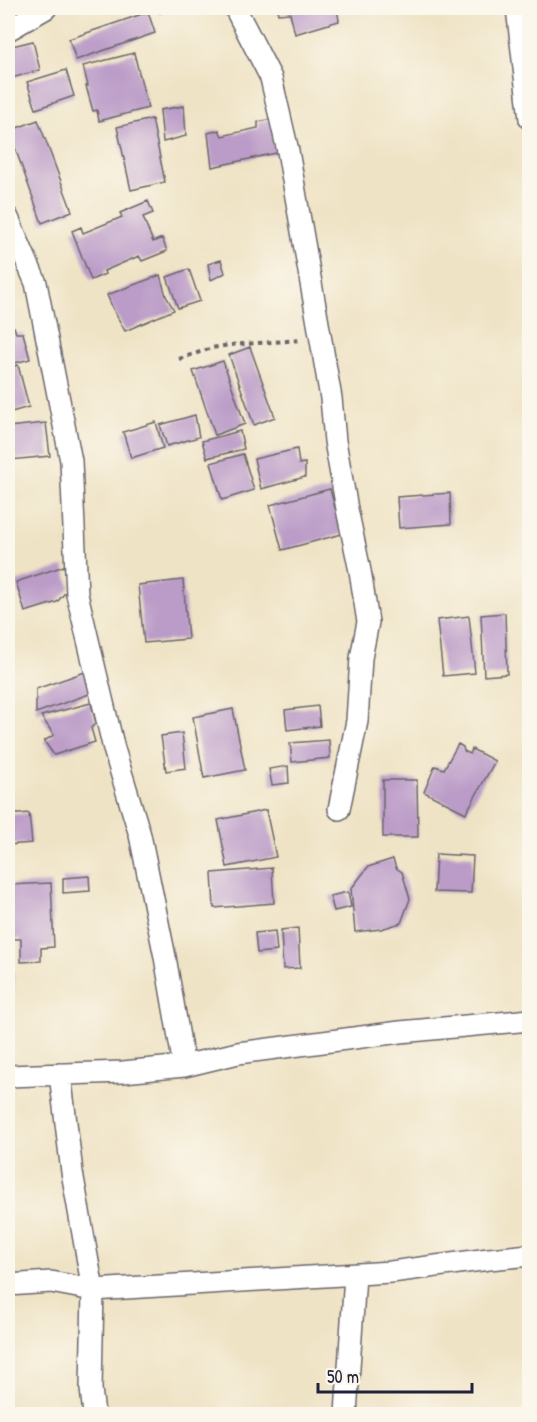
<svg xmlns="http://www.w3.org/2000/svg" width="537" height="1422" font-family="'Patrick Hand',sans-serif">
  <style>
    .building { fill: #bb9cc8 }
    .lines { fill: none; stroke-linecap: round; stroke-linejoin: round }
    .minor-casing { stroke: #6a666b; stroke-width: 24 }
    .path { stroke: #6a666b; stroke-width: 4; stroke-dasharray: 4.5 4.5; stroke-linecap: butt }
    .minor { stroke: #fff; stroke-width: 21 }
  </style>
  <rect width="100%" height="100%" fill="#fbf7ec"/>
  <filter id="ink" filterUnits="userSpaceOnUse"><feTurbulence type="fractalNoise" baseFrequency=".0167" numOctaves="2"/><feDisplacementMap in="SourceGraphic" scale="12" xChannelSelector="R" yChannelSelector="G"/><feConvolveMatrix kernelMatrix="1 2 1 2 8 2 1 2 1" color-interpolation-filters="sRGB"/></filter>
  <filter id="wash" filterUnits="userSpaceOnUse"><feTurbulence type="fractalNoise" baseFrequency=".008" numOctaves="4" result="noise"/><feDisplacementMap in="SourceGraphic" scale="24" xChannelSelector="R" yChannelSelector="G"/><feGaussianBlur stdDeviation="1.35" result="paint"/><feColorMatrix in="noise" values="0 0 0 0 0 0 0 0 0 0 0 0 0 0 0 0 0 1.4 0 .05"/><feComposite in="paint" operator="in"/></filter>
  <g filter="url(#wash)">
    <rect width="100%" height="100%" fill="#efe3c5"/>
    <g id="blocks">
      <!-- building -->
      <path class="building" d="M158,8H173L160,13Z
        M277,8H337L339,21L295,34L290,13L278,14Z
        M148,12L155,33L76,60L69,39Z
        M33,41L40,70L8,79V47Z
        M134,53L148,108L99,121L97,110L93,111L86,86H88L83,66Z
        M66,70L74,96L36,109L27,82Z
        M184,106L186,136L163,142L160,110Z
        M152,119L165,182L131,190L117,127Z
        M272,119L281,152L212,167L208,133L219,130L222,136L258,128V122Z
        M38,120L72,211L42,223L9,131Z
        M148,201L153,213L143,217L153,242L162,238L167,251L142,261L139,256L104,271L105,274L91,280L72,231L81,227L83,233L122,217L120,213Z
        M221,260L225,273L211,280L208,264Z
        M189,269L200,301L178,308L167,277Z
        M160,275L166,296L174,310L125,331L114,311L107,295Z
        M8,327H14L16,333H23L30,359L8,365Z
        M250,347L275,417L254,425L229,355Z
        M223,361L245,424L215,435L193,371Z
        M18,365L29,407L8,413V368Z
        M195,415L199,437L167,446L160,425Z
        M156,422L163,448L131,458L123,432Z
        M46,423L50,456L10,460L9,448H8V427Z
        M240,431L244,449L207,458L202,441Z
        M297,449L299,464L305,463V477L261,489L254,459Z
        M243,454L254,490L222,500L211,463Z
        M330,489L342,534L282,550L270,505Z
        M450,493L451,524L399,528L397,497Z
        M64,566L70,587L57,602L25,612L16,582Z
        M183,580L188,639L144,643L138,585Z
        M505,613L507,674L484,676L481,615Z
        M469,616L475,673L443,676L437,620Z
        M85,672L92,693L36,713V689Z
        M91,703L96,723L91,728L95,742L54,755L44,741L54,735L41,716Z
        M318,706L320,726L287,730L285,710Z
        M233,709L245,770L204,778L193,717Z
        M182,733L186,768L166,771L161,736Z
        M329,740L330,758L292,762L290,743Z
        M458,744L463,747L464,751L470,754L472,749L495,761L466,813L424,792L435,766L444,769Z
        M288,766L289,783L272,785L269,769Z
        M383,780H417L418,837H383Z
        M266,810L276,857L227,867L218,820Z
        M29,813L32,843L8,845V815Z
        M436,854L473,856L471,893L434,892Z
        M8,855H9L11,873H8Z
        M393,859L396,868L402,872L410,899L401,923L381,929L355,932L351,889L368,867Z
        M272,868L274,903L214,908L212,873Z
        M89,876L90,891L63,893V878Z
        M51,883L54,947L41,948V961L21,962V939H11L8,885Z
        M348,892L351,907L334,911L330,896Z
        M298,928L300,968L283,969L281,930Z
        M275,931L277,951L257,953L255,933Z
        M8,971H13L14,988H8Z"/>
    </g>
  </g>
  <g filter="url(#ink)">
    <use href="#blocks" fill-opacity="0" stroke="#6a666b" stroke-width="1.5"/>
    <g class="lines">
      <!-- minor casing -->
      <g class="minor-casing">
        <path id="minor" d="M235,8L271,78L288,151L331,398L335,441L347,509L360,571L368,622L361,658L357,721L339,809
          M517,8L530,119
          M8,30L46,8
          M8,218L36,283L71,461L77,594L114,749L140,835L165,957L184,1066
          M60,1074L72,1172L93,1290L91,1389L94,1414
          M8,1076L123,1072L184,1066L238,1053L400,1032L530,1020
          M8,1285L51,1282L93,1290L391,1272L489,1259L530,1255
          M346,1414L355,1275"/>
      </g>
      <!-- path -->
      <path class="path" d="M179,359L212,348L230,345L301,340"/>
      <!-- minor -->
      <use href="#minor" class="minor"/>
    </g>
  </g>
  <!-- margin -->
  <rect width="537" height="1422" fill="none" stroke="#fbf7ec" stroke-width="30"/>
  <!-- scale -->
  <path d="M318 1383v9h154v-9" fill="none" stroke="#22223b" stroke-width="3"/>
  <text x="327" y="1383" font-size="18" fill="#22223b" stroke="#fbf7ec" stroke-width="4.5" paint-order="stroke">50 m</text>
</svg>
